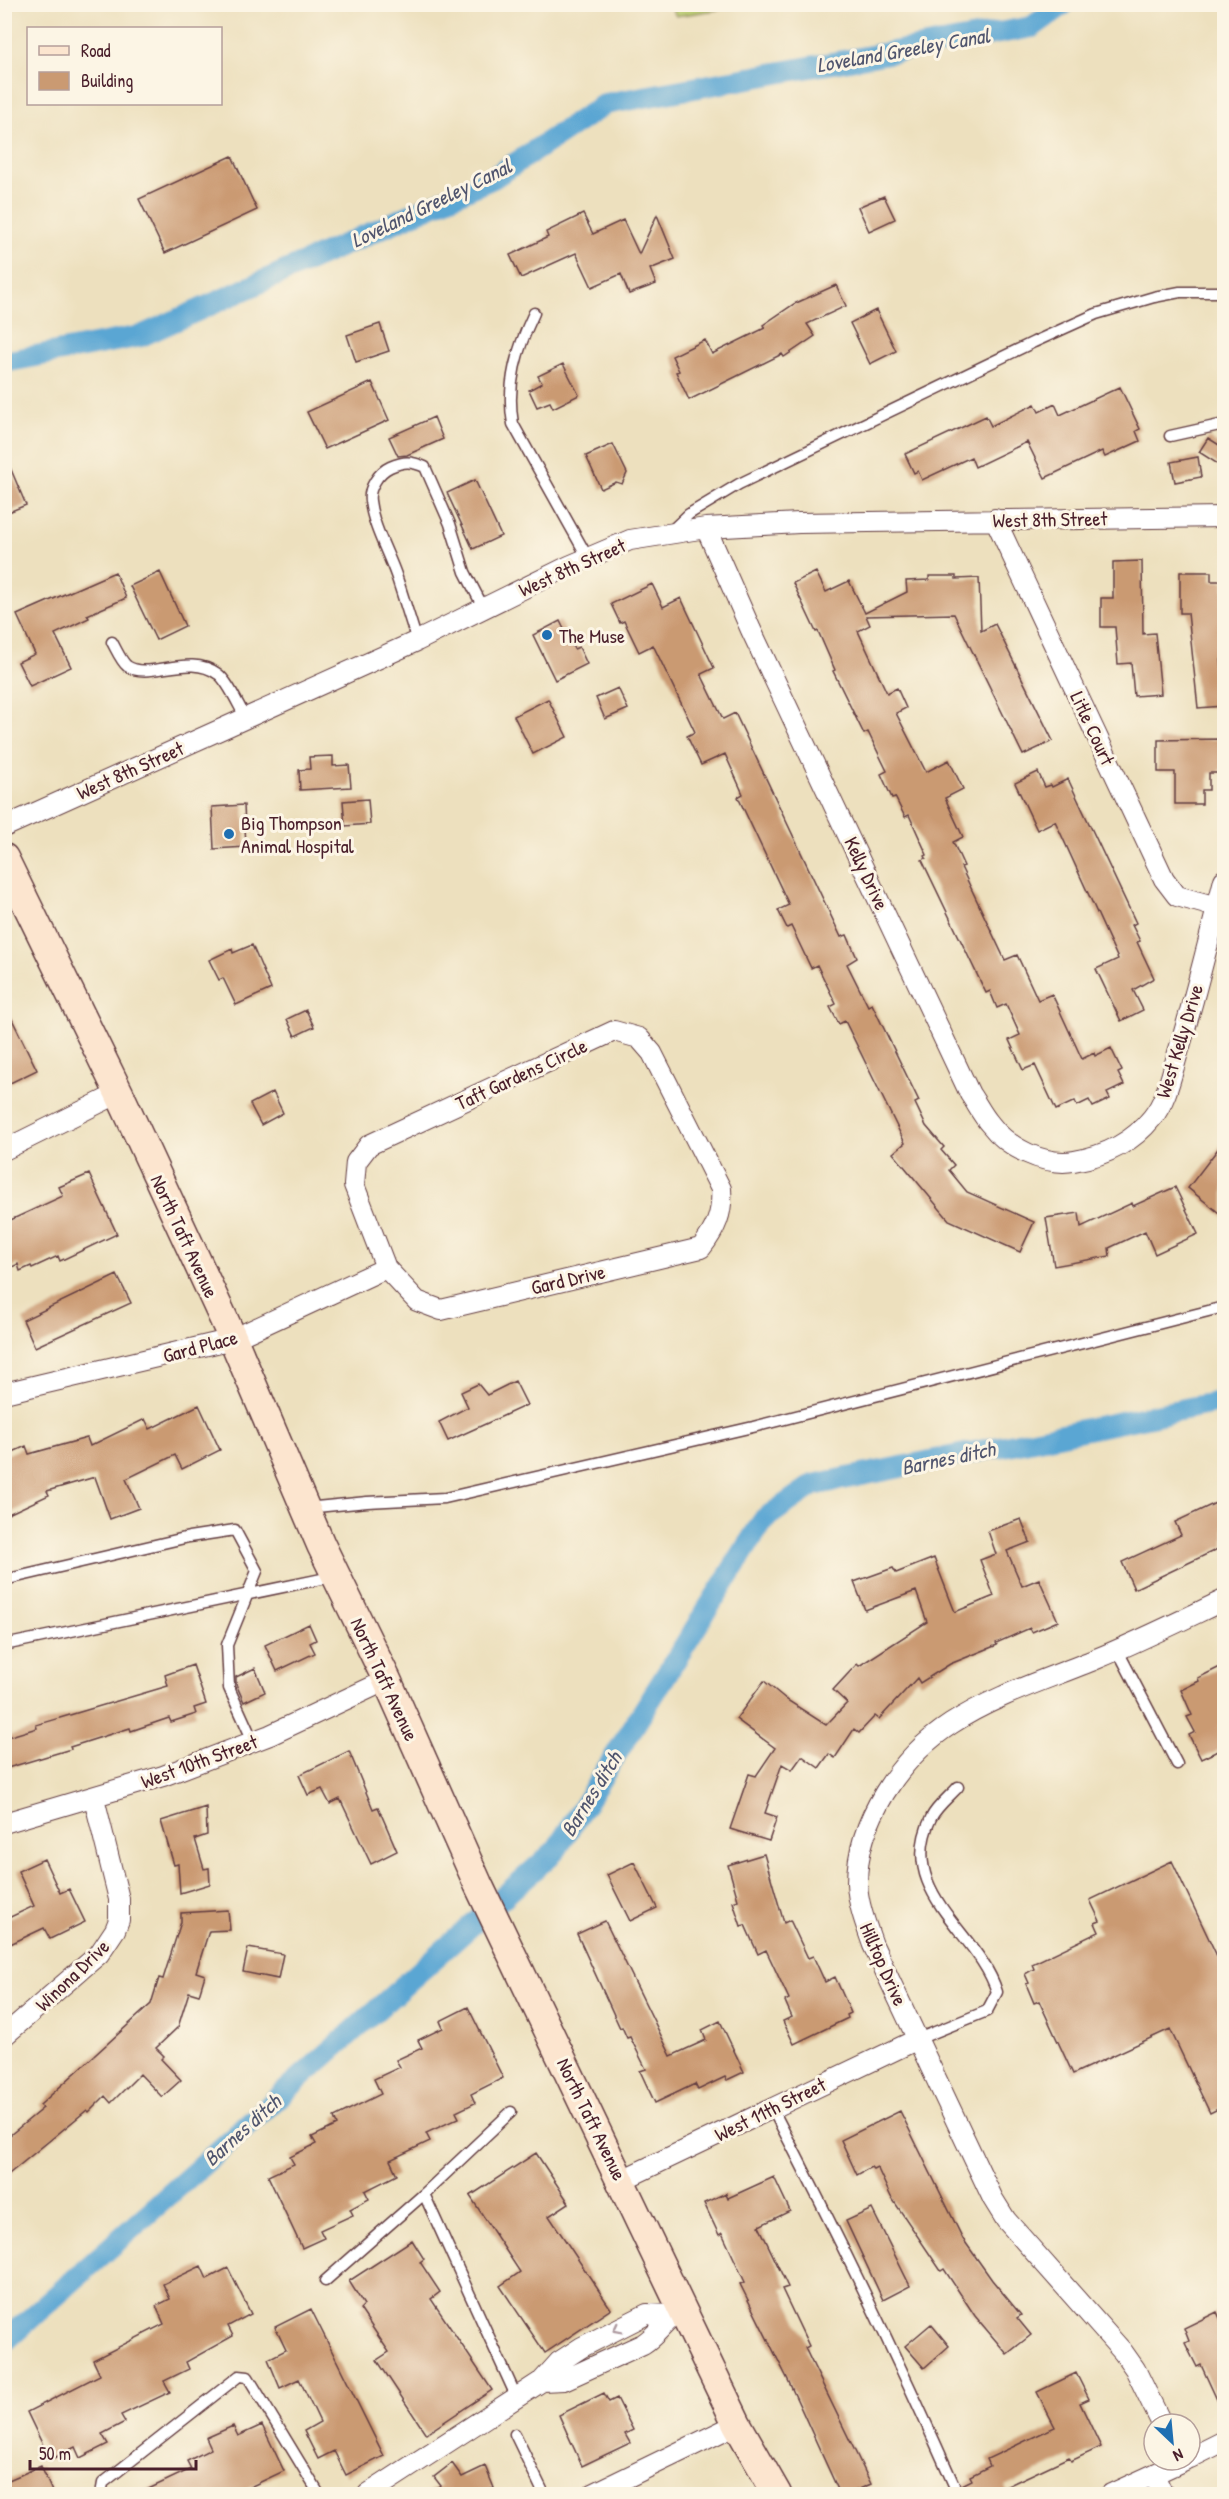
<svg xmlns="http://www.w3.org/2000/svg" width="1229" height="2499" font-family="'Patrick Hand',sans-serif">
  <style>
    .green { fill: #b8ca6d; stroke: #81744c; stroke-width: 1.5 }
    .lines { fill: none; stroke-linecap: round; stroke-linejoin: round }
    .canal { stroke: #5aa6d3; stroke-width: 22 }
    .building { fill: #ca9a72 }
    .lane-casing { stroke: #623c41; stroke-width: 13 }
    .street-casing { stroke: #623c41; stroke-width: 22 }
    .secondary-casing { stroke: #623c41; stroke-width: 31 }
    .lane { stroke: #fff; stroke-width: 10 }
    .street { stroke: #fff; stroke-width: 20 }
    .secondary { stroke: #fce5cf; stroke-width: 28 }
    .oneway { stroke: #ae9aa0 }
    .poi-dot { fill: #1f6fb2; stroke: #fcf5e5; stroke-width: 2 }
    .labels { text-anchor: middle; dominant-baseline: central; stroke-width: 6; stroke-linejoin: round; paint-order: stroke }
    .street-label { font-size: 20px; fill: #4a1f2b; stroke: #fcf5e5 }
    .poi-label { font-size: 20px; fill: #4a1f2b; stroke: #fcf5e5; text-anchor: start }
    .water-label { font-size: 21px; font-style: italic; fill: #50556e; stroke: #fcf5e5 }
  </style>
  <rect width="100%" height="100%" fill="#fcf5e5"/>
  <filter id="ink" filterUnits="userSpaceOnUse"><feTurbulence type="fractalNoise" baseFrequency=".0167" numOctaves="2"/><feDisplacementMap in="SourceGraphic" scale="12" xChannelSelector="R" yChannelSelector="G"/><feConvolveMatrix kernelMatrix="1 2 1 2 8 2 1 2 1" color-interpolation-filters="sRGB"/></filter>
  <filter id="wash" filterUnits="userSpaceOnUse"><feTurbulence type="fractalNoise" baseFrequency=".008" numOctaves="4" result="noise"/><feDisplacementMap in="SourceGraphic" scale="24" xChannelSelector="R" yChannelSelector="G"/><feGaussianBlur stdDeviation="1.35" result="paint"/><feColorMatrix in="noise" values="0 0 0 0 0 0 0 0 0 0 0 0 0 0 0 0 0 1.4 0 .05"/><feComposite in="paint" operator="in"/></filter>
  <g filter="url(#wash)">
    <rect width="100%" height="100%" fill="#ede0be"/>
    <!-- green -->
    <path class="green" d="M670,5H749L676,16Z"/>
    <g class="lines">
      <!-- canal -->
      <path class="canal" d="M4,362L141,336L493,178L605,104L1032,27L1064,4
        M4,2342L556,1850L764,1519L813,1485L1224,1401"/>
    </g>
    <g id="blocks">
      <!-- building -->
      <path class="building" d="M232,156L257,210L165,253L139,199Z
        M884,196L895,219L869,231L858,207Z
        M583,214L593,234L623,220L639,254L657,215L675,259L650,269L656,284L629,294L621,274L592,287L576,253L521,278L510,255L548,237L546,232Z
        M836,285L846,306L807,324L815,336L784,357L782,354L689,400L676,372L679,371L672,356L705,340L712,354L765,328L763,325L794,304Z
        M876,310L896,351L870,364L850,323Z
        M380,324L389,351L356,362L347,335Z
        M563,364L579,395L553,408L550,402L537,407L529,390L542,383L538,376Z
        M372,382L389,420L325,449L307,412Z
        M1120,387L1140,429L1136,431L1140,441L1105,457L1102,451L1045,478L1027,442L975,467L971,457L922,480L918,471L914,473L905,454L986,416L991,426L1035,404L1039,412L1055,404L1060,415Z
        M434,417L443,439L407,455L398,456L389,437Z
        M1208,438L1224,448V468L1199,452Z
        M613,444L627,473L622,484L616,482L601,489L586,456Z
        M4,453L26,505L4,514Z
        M1198,457L1201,477L1175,482L1171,462Z
        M475,480L501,536L473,549L447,493Z
        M1142,561L1143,634L1155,633L1161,694L1134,696L1131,663L1118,664L1115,627H1101V598H1113V562Z
        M115,572L126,598L87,615L89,618L55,634L71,667L30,686L18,662L35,654L17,615Z
        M160,572L185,626L156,640L130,586Z
        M816,572L826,592L849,581L865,613L907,592L906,581L929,580V576H956V579L979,578L981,631L995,624L1053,741L1023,755L954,614L866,616L870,625L858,631L887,693L897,688L906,708L896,713L926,772L949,760L963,789L945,798L963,837L953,842L964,866L961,867L1005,960L1017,955L1038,1000L1052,994L1082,1059L1094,1053L1095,1056L1111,1048L1122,1071L1118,1073L1124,1085L1107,1093L1110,1099L1093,1107L1089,1100L1077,1106L1075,1101L1056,1110L1035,1065L1023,1070L1009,1040L1020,1035L1006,1004L997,1008L990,991L986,993L922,860L926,858L925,856L927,855L909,815L905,817L895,797L892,798L881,774L887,771L868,732L864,734L833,671L835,670L818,631L816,632L793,583Z
        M1180,572H1211V581H1224V660H1221L1224,691L1222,694L1223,706L1198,708L1188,613H1180Z
        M652,584L663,607L681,598L714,668L701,674L723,719L735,713L841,937L847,935L857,958L847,964L868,1006L872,1004L919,1101L915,1103L926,1126L944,1147L941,1150L954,1165L949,1170L967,1192L1034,1222L1020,1252L949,1220L893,1153L905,1143L845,1021L839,1024L830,1007L836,1004L817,965L811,968L791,926L787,928L778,910L789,905L738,797L743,794L725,754L701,765L687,736L695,732L653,645L639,652L624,621L620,623L611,604Z
        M560,621L574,649L579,647L587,664L555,680L533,635Z
        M618,688L628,709L605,719L596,698Z
        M548,699L567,737L533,754L514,716Z
        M1222,739V770H1219L1220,773H1209V790H1202V804H1175V772H1158V740Z
        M333,756V766L349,765L351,787L300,790L299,770L310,769L309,757Z
        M1038,772L1045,787L1051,785L1052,787L1068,779L1136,923L1132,925L1140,941L1137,942L1154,978L1133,990L1143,1010L1121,1021L1096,969L1118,959L1055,821L1037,830L1015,783Z
        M368,799L370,824L345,826L343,801Z
        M244,805L246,847L214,849L212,807Z
        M252,945L271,989L236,1005L223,978L219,980L209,960L232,949L233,953Z
        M4,1003L37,1070L4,1086Z
        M306,1010L314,1027L295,1036L287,1019Z
        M273,1092L283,1113L261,1125L250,1104Z
        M1224,1141V1217L1188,1188Z
        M89,1174L117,1234L60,1261L58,1256L32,1268L31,1266L20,1271L18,1264L4,1271V1223L63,1196L59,1187Z
        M1175,1187L1198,1234L1155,1254L1145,1231L1109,1248L1110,1256L1054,1266L1046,1218L1079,1213L1081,1227L1132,1203L1133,1206Z
        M117,1275L131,1303L35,1347L23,1320Z
        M515,1381L527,1405L448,1441L439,1422L468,1407L461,1392L478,1384L487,1395Z
        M199,1405L220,1450L182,1469L175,1455L126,1479L139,1508L110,1519L95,1477L47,1491L49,1495L4,1516V1456L26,1446L29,1454L87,1438L90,1446L145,1419L150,1429Z
        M1224,1499V1546L1134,1589L1122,1562L1181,1535L1175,1522Z
        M1021,1519L1030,1542L1007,1551L1022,1586L1039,1579L1058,1621L1032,1632L1030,1628L996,1643L997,1645L950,1664L920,1683L917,1678L879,1719L875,1716L859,1733L854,1729L835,1758L829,1754L819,1768L802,1756L792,1770L782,1764L765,1813L777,1817L769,1841L730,1829L749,1774L756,1776L775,1748L736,1719L764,1681L787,1700L826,1725L847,1703L833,1690L857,1664L859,1666L927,1622L916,1591L865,1610L854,1582L893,1568L896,1573L934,1558L955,1612L994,1596L980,1560L996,1554L988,1531Z
        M309,1624L316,1640L310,1643L315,1653L277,1671L265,1645Z
        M193,1665L206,1704L194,1708L196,1714L171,1722L169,1718L131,1731L130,1728L70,1747L71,1749L4,1769V1738L37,1728L36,1725L168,1686L165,1675Z
        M1224,1665V1748L1201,1759L1189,1735L1195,1732L1187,1717L1192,1715L1181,1690L1199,1681L1198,1678Z
        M255,1668L265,1692L244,1702L236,1684V1677Z
        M349,1751L373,1809L378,1807L397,1851L371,1864L340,1799L330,1804L322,1789L308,1795L299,1775Z
        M206,1807L207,1835L195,1839L204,1869L209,1868L210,1884L180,1893L178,1864L174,1865L161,1821Z
        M764,1854L784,1923L790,1920L808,1958L813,1956L825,1982L835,1977L851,2013L847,2015L848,2018L794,2044L783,2021L792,2017L785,2001L789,1999L766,1950L758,1954L745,1925L741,1926L733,1902L738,1900L728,1865Z
        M44,1859L60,1893L69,1889L85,1922L50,1939L44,1928L4,1947V1920L34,1906L18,1871Z
        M1172,1861L1217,1956L1219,1955L1224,1966V2106L1210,2113L1170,2029L1073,2074L1039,2001L1034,2003L1026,1984L1029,1983L1025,1974L1034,1969L1032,1964L1099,1932L1095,1923L1100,1921L1090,1900Z
        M634,1862L657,1908L630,1921L607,1875Z
        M228,1910L230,1930L209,1931L196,1972L205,1975L199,1995L189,1992L178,2027L156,2048L164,2056L161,2059L181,2080L162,2097L140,2074L111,2103L105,2096L89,2112L87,2110L4,2178V2140L43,2108L40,2105L151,2004L159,1978L163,1979L181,1922V1913Z
        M605,1921L671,2056L706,2040L702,2030L720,2021L744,2072L727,2080L725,2077L698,2090L695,2084L655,2103L640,2071L646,2069L630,2037L627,2038L622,2027L620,2028L577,1934Z
        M248,1948L283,1954L278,1979L243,1972Z
        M468,2007L503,2078L471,2094L475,2103L456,2112L459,2118L426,2133L430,2141L390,2160L397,2175L365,2191L369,2199L350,2209L353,2215L320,2230L324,2238L302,2248L268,2176L294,2164L290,2157L316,2144L312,2137L337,2125L334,2117L381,2094L374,2079L400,2067L396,2060L422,2048L418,2040L443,2028L440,2021Z
        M900,2111L963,2239L992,2280L1021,2315L1017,2318L1031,2335L1007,2354L975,2316L944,2269L941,2271L891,2197L877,2167L873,2169L871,2167L857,2175L841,2140Z
        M536,2153L569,2203L549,2216L611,2309L545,2353L500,2286L520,2272L470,2196Z
        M774,2177L790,2211L759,2226L788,2287L782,2289L809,2346L805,2348L871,2484L848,2494H840L788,2380L740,2284L745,2282L722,2233L719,2235L704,2203L726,2193L728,2198Z
        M872,2209L910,2286L883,2300L846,2221Z
        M412,2240L424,2259L420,2262L440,2292L431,2299L492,2390L426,2434L377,2360L389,2352L360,2309L364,2305L349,2281Z
        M201,2266L207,2279L228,2268L251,2314L228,2326L233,2336L186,2362L189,2369L164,2381L170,2392L121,2415L125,2422L102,2434L108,2444L80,2458L75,2447L50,2460L27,2412L100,2375L93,2360L164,2324L156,2306L170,2299L163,2284Z
        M311,2309L384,2456L346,2475L334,2451L318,2459L304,2431L320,2422L311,2403L299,2379L280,2388L268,2359L286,2350L275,2327Z
        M1217,2312L1224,2327V2415L1201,2365L1197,2367L1185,2343L1189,2341L1184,2328Z
        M931,2324L949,2346L924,2368L905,2346Z
        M1076,2373L1089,2399L1080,2403L1101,2447L1071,2461L1069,2457L1005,2487L1008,2494H965L962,2485L972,2480L970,2476L990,2466L987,2459L1055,2427L1037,2392Z
        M604,2393L609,2402L617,2398L633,2430L625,2434L630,2443L582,2466L559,2415Z
        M262,2425L284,2471L235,2494H138L191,2469L187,2461L211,2449L206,2438L233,2426L238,2436Z
        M452,2463L462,2477L485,2466L494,2488L480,2494H423L441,2486L434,2477Z
        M41,2466L53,2494H4V2482Z"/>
    </g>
  </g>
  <g filter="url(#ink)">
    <use href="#blocks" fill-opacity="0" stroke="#623c41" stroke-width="1.5"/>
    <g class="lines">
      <!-- lane casing -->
      <g class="lane-casing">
        <path id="lane" d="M534,313C517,349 506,384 513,424L588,558
          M1170,436L1224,424
          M670,532L689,514L739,484L1034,342L1096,314L1154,297L1180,292H1224
          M417,641C410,619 403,596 396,575C387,550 373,526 370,501C368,488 379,472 390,467C404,461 411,461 425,467L450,524L465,572L484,609
          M112,642C116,649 121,661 127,666C149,681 189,652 218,674C228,681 239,707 246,718
          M306,1508L367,1502L445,1498L753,1427L1224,1307
          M4,1580L189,1537L235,1530L257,1571L227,1645L229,1688L253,1741
          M4,1645L336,1576
          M1118,1651L1177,1764
          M918,2039L987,2011L997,1992C979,1932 895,1892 931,1818C936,1807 950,1796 958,1787
          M772,2108C838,2235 900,2363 958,2494
          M424,2194L511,2112
          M325,2281L424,2194L516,2396
          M515,2434L544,2494
          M101,2494L103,2483L239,2376L248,2377L319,2494"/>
      </g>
      <!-- street casing -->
      <g class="street-casing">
        <path id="street" d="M995,519L1164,879L1177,896L1217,907
          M706,528L751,630L970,1094C977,1104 982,1115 990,1124C1008,1148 1044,1166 1074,1161C1104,1156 1132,1143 1152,1118C1166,1101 1171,1077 1177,1056C1195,998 1209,939 1224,880
          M4,827L417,641L569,566L630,540L706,528L799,523L1224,517
          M614,1031L639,1038L652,1053L721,1189C723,1213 716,1229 701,1248L441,1310L417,1301L386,1268L354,1185L356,1162L369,1145Z
          M4,1150L119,1093
          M4,1393L233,1339L386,1268
          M4,1823L163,1776L270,1735L387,1680
          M4,2036L99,1954L115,1930L119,1920V1899L94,1798
          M622,2180L918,2039
          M671,2315L647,2314L582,2347L559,2362L542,2381L564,2380L643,2344C659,2334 666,2318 683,2310
          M1162,2424L1135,2369L1123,2352L1006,2220L993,2199L873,1945C866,1925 858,1905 857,1883C857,1821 900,1757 951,1724C995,1695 1048,1679 1096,1659C1140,1641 1182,1620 1224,1600
          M1190,2458L1224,2441
          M1154,2475L1163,2494
          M368,2494L542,2381
          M593,2494L737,2424
          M1111,2494L1185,2460"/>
      </g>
      <!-- secondary casing -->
      <g class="secondary-casing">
        <path id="secondary" d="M4,858L119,1093L233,1339L321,1545L387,1680L478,1884L737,2424L777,2494"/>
      </g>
      <!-- lane -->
      <use href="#lane" class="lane"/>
      <!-- street -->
      <use href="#street" class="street"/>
      <!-- secondary -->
      <use href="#secondary" class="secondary"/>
    </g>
    <!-- one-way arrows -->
    <defs><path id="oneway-chevron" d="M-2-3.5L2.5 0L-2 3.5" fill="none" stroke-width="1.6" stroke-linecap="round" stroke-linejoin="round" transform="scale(1.5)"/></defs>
    <use class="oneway" href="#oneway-chevron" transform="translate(617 2329) rotate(153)"/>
  </g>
  <!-- markers -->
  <g class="poi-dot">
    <circle cx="547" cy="635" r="6"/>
    <circle cx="229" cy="834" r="6"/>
  </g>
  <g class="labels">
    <!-- street labels -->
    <g class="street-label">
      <text transform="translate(1050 519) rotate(-1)">West 8th Street</text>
      <text transform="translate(572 567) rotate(-24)">West 8th Street</text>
      <text transform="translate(1093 728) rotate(65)">Litle Court</text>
      <text transform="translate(130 770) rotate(-24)">West 8th Street</text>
      <text transform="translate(867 873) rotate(65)">Kelly Drive</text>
      <text transform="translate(1179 1041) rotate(-73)">West Kelly Drive</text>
      <text transform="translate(521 1074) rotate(-25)">Taft Gardens Circle</text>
      <text transform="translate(185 1236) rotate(65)">North Taft Avenue</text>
      <text transform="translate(568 1279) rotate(-13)">Gard Drive</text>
      <text transform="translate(200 1346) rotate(-15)">Gard Place</text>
      <text transform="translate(385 1679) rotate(65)">North Taft Avenue</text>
      <text transform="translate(199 1761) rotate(-20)">West 10th Street</text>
      <text transform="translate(884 1964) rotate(66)">Hilltop Drive</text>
      <text transform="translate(72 1975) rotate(-44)">Winona Drive</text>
      <text transform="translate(770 2109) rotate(-26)">West 11th Street</text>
      <text transform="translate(592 2119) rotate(64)">North Taft Avenue</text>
    </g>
    <!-- poi labels -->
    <g class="poi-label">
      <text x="559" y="635">The Muse</text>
      <text x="241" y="822">Big Thompson<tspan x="241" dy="23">Animal Hospital</tspan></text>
    </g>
    <!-- water labels -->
    <g class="water-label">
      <text transform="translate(903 50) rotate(-10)">Loveland Greeley Canal</text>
      <text transform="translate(431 203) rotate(-26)">Loveland Greeley Canal</text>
      <text transform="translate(948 1458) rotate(-12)">Barnes ditch</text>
      <text transform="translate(591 1794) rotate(-58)">Barnes ditch</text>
      <text transform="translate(242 2130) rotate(-42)">Barnes ditch</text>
    </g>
  </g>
  <!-- margin -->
  <rect width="1229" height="2499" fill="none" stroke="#fcf5e5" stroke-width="24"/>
  <!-- legend -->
  <rect x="27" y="27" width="195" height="78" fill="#fcf5e5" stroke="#b59f9b" stroke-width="1.5"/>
  <rect x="39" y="46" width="30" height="9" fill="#fce5cf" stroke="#b59f9b" stroke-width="1.5"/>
  <text x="81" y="57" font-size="18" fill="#4a1f2b">Road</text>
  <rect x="39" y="72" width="30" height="18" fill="#ca9a72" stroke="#b59f9b" stroke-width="1.5"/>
  <text x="81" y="87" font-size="18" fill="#4a1f2b">Building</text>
  <!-- north arrow -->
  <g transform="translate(1172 2442) rotate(154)"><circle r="28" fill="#fcf5e5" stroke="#b59f9b" stroke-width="1.5"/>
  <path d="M0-4.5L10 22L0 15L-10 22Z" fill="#1f6fb2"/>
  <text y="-9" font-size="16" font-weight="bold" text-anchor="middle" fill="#4a1f2b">N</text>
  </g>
  <!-- scale -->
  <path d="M30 2460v9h166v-9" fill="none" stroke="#4a1f2b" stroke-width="3"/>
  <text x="39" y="2460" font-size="18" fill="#4a1f2b" stroke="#fcf5e5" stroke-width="4.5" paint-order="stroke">50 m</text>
</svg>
